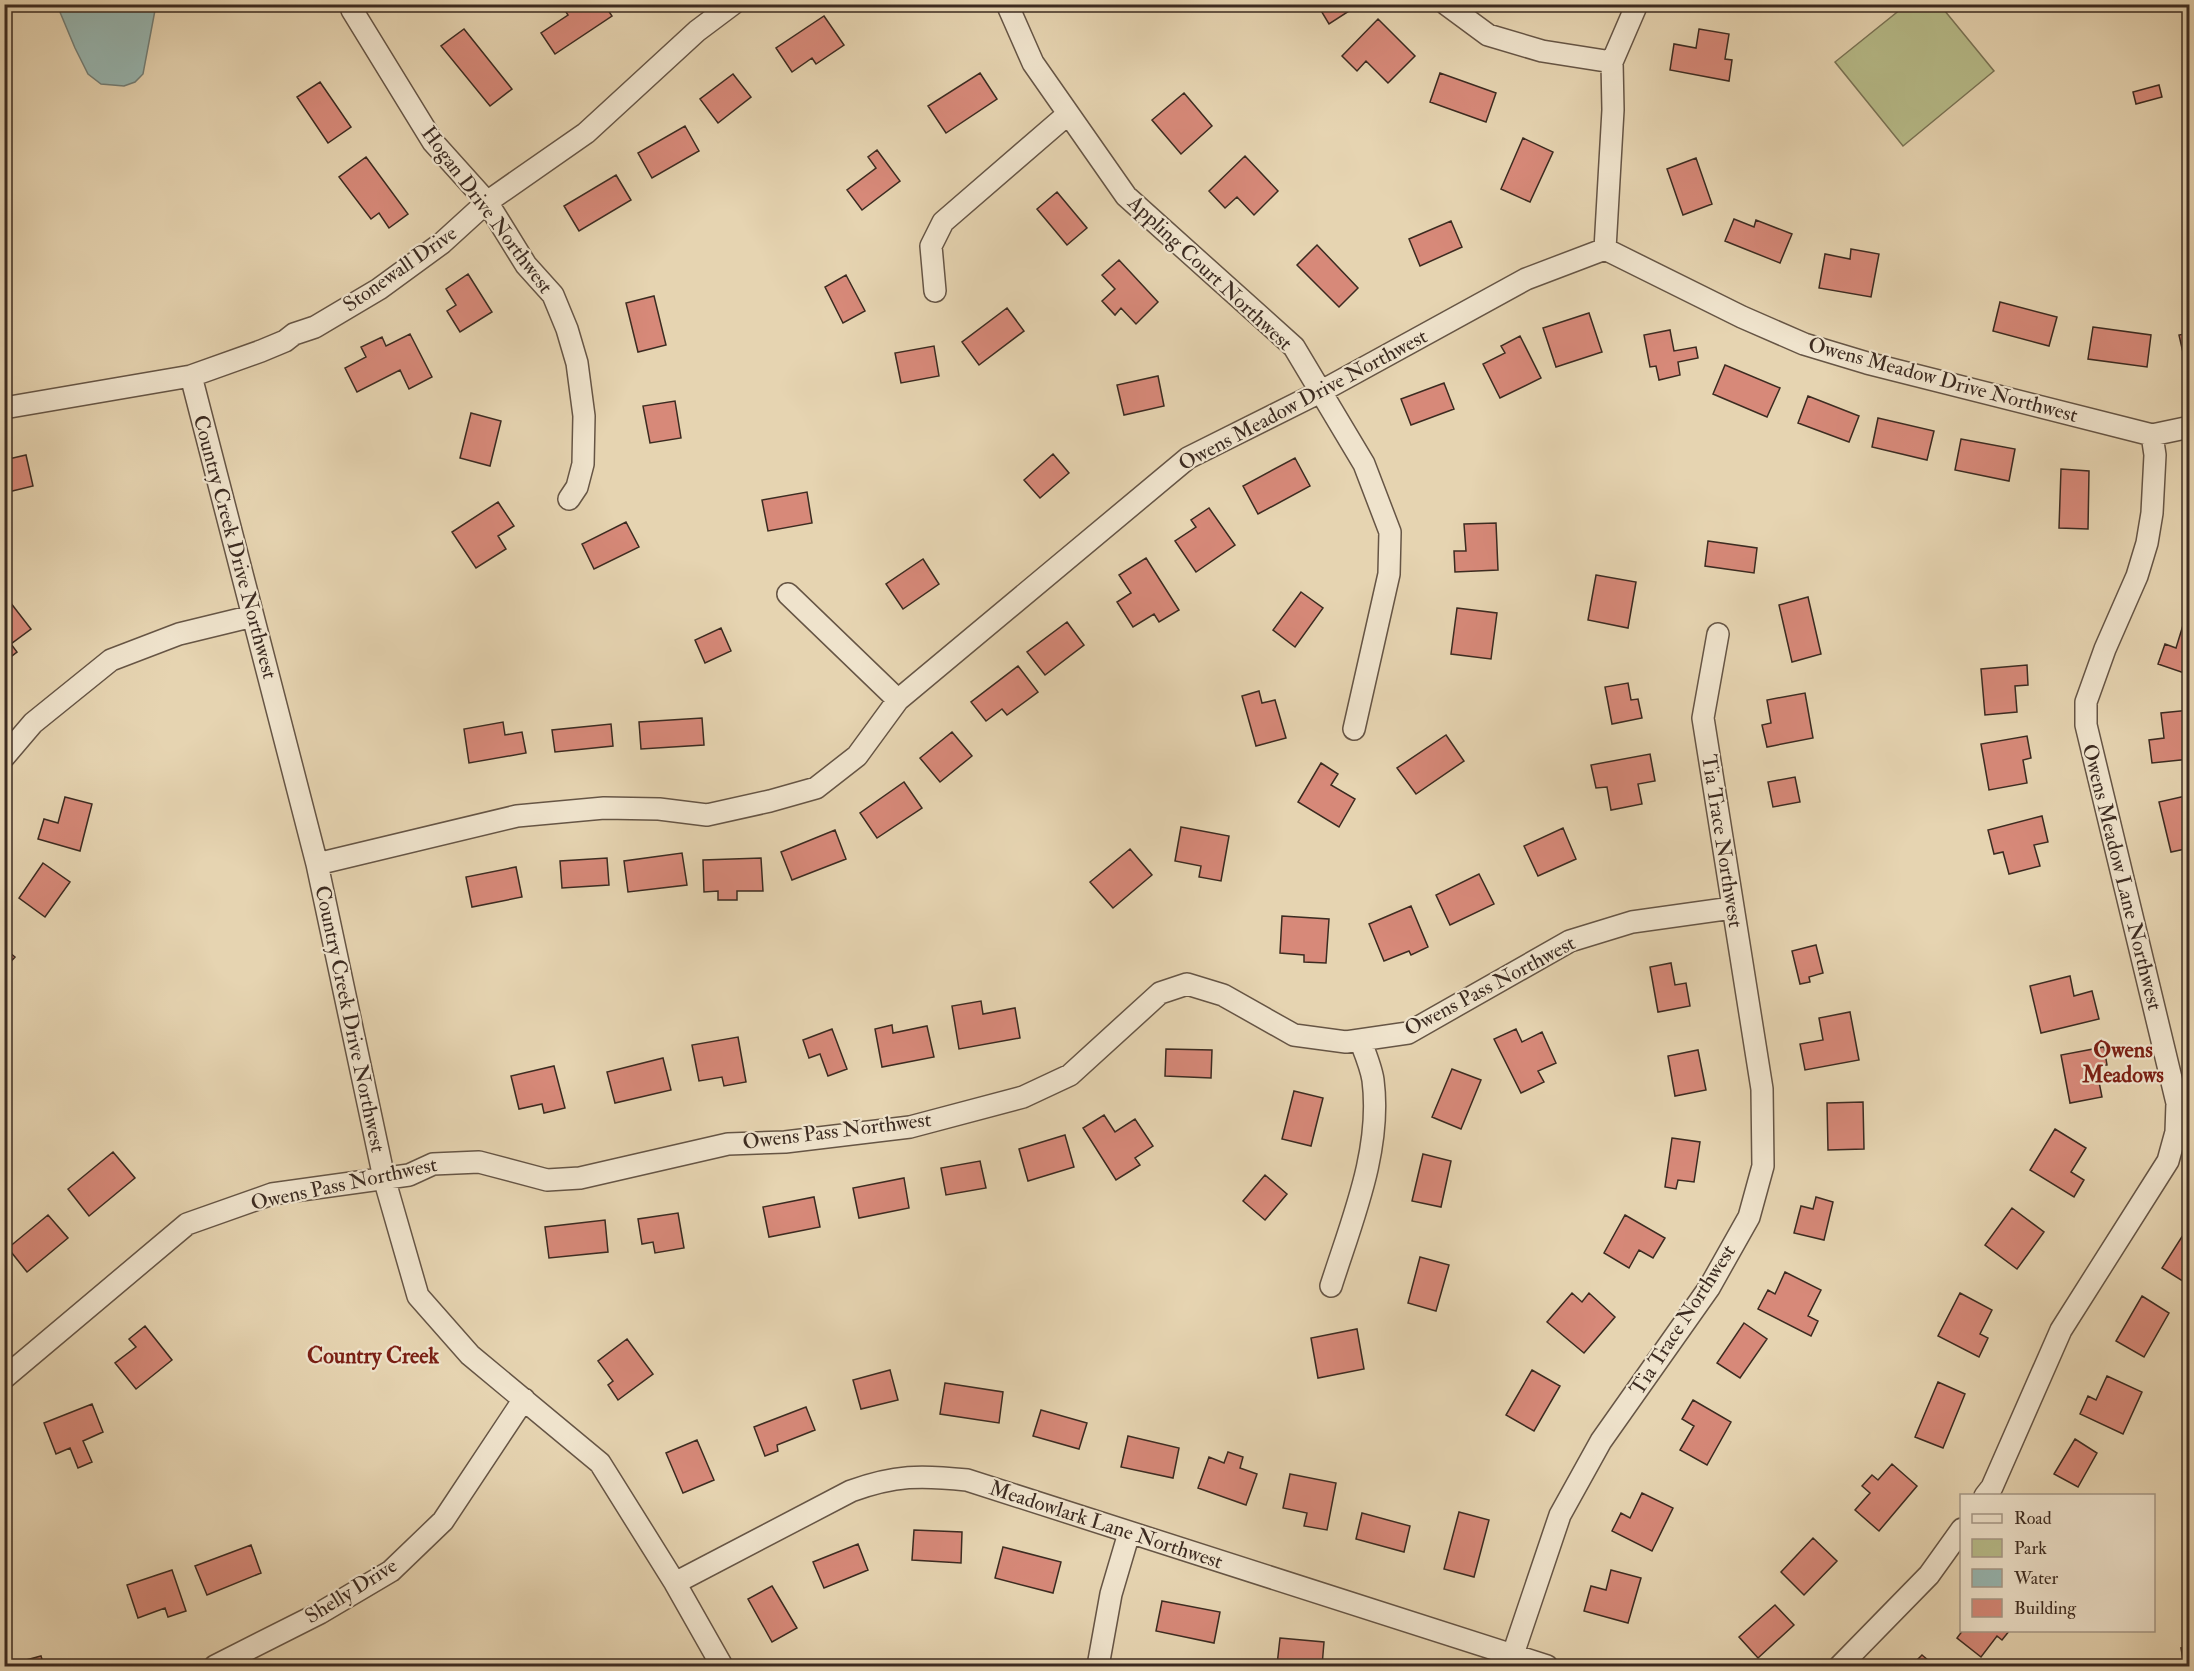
<svg xmlns="http://www.w3.org/2000/svg" width="2194" height="1671" font-family="'IM FELL Double Pica',serif">
  <style>
    .green { fill: #b7bc8a; stroke: #7a7456; stroke-width: 1.5 }
    .water { fill: #97b7b2; stroke: #737f78; stroke-width: 1.5 }
    .building { fill: #d78979; stroke: #3c2b21; stroke-width: 1.5 }
    .lines { fill: none; stroke-linecap: round; stroke-linejoin: round }
    .minor-casing { stroke: #665545; stroke-width: 24 }
    .minor { stroke: #efe3cc; stroke-width: 21 }
    .labels { text-anchor: middle; dominant-baseline: central; stroke-width: 4.5; stroke-linejoin: round; paint-order: stroke }
    .street-label { font-size: 21px; fill: #3c2b21; stroke: #efe3cc }
    .neighbourhood-label { font-size: 22px; font-weight: bold; fill: #7a1f14; stroke: #efe3cc }
  </style>
  <rect width="100%" height="100%" fill="#e6d4b1"/>
  <filter id="stains"><feTurbulence type="fractalNoise" baseFrequency=".00333" numOctaves="4"/><feColorMatrix values="0 0 0 0 .2 0 0 0 0 .09 0 0 0 0 .02 0 0 0 .5 -.17"/></filter>
  <radialGradient id="worn" r=".72"><stop offset=".6" stop-color="#630" stop-opacity="0"/><stop offset="1" stop-color="#630" stop-opacity=".3"/></radialGradient>
  <!-- green -->
  <path class="green" d="M1906,5H1940L1994,71L1903,146L1835,62Z"/>
  <!-- water -->
  <path class="water" d="M57,5H156L143,74L135,82L124,86L101,84L88,74L75,48Z"/>
  <!-- building -->
  <path class="building" d="M561,4H579L580,7L583,4H604L612,16L555,54L541,33L568,15Z
    M1317,4H1360L1329,24Z
    M824,16L844,45L816,64L812,58L792,72L776,48Z
    M1378,19L1415,56L1388,83L1366,61L1357,71L1342,56Z
    M464,29L512,89L490,106L441,46Z
    M1699,29L1729,34L1725,59L1732,60L1729,81L1670,70L1674,44L1696,48Z
    M980,73L997,99L946,133L928,106Z
    M1440,73L1496,93L1486,122L1430,102Z
    M733,74L751,97L718,123L700,99Z
    M320,82L351,127L328,143L297,97Z
    M2159,85L2162,97L2136,104L2133,92Z
    M1184,93L1212,126L1181,154L1152,120Z
    M685,126L699,151L652,178L638,153Z
    M1523,138L1553,152L1530,202L1501,189Z
    M877,150L900,181L862,210L847,190L876,168L868,157Z
    M1245,156L1278,191L1254,215L1237,197L1225,208L1209,191Z
    M366,157L408,214L389,228L379,213L371,219L339,177Z
    M1696,158L1712,204L1683,215L1667,169Z
    M616,175L631,200L579,231L564,206Z
    M1057,192L1087,228L1067,245L1037,209Z
    M1734,219L1754,227L1756,220L1792,234L1780,263L1725,241Z
    M1451,221L1462,247L1420,266L1409,239Z
    M1317,245L1358,288L1339,307L1297,265Z
    M1851,249L1879,254L1871,297L1819,288L1825,254L1850,259Z
    M1119,260L1158,302L1136,324L1121,308L1115,315L1102,301L1115,289L1102,275Z
    M468,274L492,312L460,332L447,311L456,305L446,289Z
    M846,275L865,311L843,323L825,287Z
    M654,296L666,345L638,352L626,303Z
    M2000,302L2057,317L2049,346L1993,331Z
    M1007,308L1024,331L979,365L962,342Z
    M1589,313L1602,352L1556,367L1543,328Z
    M2093,327L2151,335L2147,367L2088,359Z
    M1670,330L1674,351L1696,347L1698,358L1678,362L1680,375L1659,380L1656,366L1650,367L1644,335Z
    M2190,333V365L2186,366L2179,335Z
    M410,334L432,377L409,389L400,370L357,392L345,368L366,357L361,347L382,337L386,346Z
    M1520,336L1541,378L1500,398L1483,364L1505,353L1501,346Z
    M934,346L939,376L901,383L895,353Z
    M1725,365L1780,388L1767,417L1713,394Z
    M1158,376L1164,406L1124,415L1117,385Z
    M1444,383L1454,409L1411,425L1401,399Z
    M1808,396L1859,416L1849,442L1798,423Z
    M675,401L681,438L650,443L643,406Z
    M471,413L501,421L490,466L460,458Z
    M1878,418L1934,431L1927,460L1872,447Z
    M1961,439L2015,449L2009,481L1955,470Z
    M1053,454L1069,473L1040,498L1024,480Z
    M26,455L33,486L4,493V460Z
    M1295,458L1310,486L1258,514L1243,486Z
    M2061,469L2089,471L2088,529L2059,528Z
    M807,492L812,523L768,531L762,500Z
    M498,502L514,526L498,536L506,549L476,568L452,532Z
    M1209,508L1235,545L1196,572L1175,541L1196,527L1191,520Z
    M626,522L639,547L594,569L582,544Z
    M1496,523L1498,570L1455,572L1454,551H1466L1464,524Z
    M1708,541L1757,548L1754,573L1705,566Z
    M1146,558L1179,610L1159,622L1154,614L1133,627L1117,602L1131,593L1119,575Z
    M923,559L939,584L903,609L886,584Z
    M1596,575L1636,582L1628,628L1588,620Z
    M1301,592L1323,608L1295,647L1273,630Z
    M1808,597L1821,654L1792,662L1779,605Z
    M10,602L31,629L11,644L17,652L4,662V607Z
    M1457,608L1497,613L1491,659L1451,654Z
    M1067,622L1084,645L1045,675L1027,652Z
    M2184,622L2190,624V675L2158,664L2165,644L2176,648Z
    M721,628L731,651L705,663L695,640Z
    M2027,665L2028,685L2015,686L2017,712L1985,715L1981,669Z
    M1018,666L1038,692L1007,715L1002,709L986,721L971,702Z
    M1628,683L1631,700L1638,699L1642,718L1612,724L1605,687Z
    M1259,691L1262,703L1275,700L1286,738L1256,746L1242,696Z
    M1805,693L1813,738L1767,747L1762,725L1771,723L1767,700Z
    M2190,710V759L2152,763L2149,740L2164,738L2161,713Z
    M702,718L704,745L641,749L639,722Z
    M503,722L505,735L522,732L526,753L469,763L464,729Z
    M611,724L613,746L555,752L552,730Z
    M952,732L972,756L940,782L920,758Z
    M1446,735L1464,761L1416,794L1397,768Z
    M2027,736L2031,758L2023,760L2027,783L1989,790L1981,744Z
    M1650,754L1655,781L1638,784L1642,804L1611,810L1607,787L1596,788L1591,765Z
    M1321,763L1338,774L1331,785L1355,799L1339,827L1298,802Z
    M1795,777L1800,802L1773,807L1768,782Z
    M904,782L922,808L877,838L860,813Z
    M2190,795V848L2171,852L2159,802Z
    M65,797L92,804L80,851L38,839L44,819L58,823Z
    M2042,816L2048,842L2034,845L2040,866L2009,874L2003,852L1994,854L1988,830Z
    M1181,827L1229,836L1221,881L1199,877L1201,866L1175,861Z
    M1563,828L1576,859L1538,876L1524,846Z
    M835,830L846,859L792,880L781,852Z
    M1130,849L1152,875L1113,908L1090,882Z
    M682,853L687,885L628,892L624,861Z
    M607,858L609,885L562,888L560,861Z
    M761,858L763,891H737V900H718V891L704,892L703,860Z
    M43,863L70,882L45,917L19,898Z
    M516,867L522,897L472,907L466,877Z
    M1479,874L1494,904L1450,925L1436,895Z
    M1411,906L1428,947L1411,955L1409,951L1384,961L1369,924Z
    M1282,916L1329,919L1326,963L1304,962V955L1280,953Z
    M1816,945L1823,973L1809,977L1810,982L1800,984L1792,951Z
    M4,948L15,957L4,969Z
    M1671,963L1675,985L1686,983L1690,1006L1658,1012L1650,967Z
    M2070,976L2074,996L2092,991L2099,1019L2041,1033L2030,986Z
    M981,1001L983,1014L1015,1008L1020,1038L959,1049L952,1006Z
    M1850,1012L1859,1060L1805,1070L1800,1044L1823,1040L1819,1018Z
    M892,1025L893,1033L927,1026L934,1057L882,1067L875,1029Z
    M832,1029L847,1069L828,1076L820,1054L809,1058L803,1040Z
    M1516,1029L1522,1042L1542,1032L1556,1063L1538,1071L1544,1082L1521,1093L1494,1039Z
    M738,1037L746,1082L724,1086L722,1077L699,1081L692,1045Z
    M2104,1047L2107,1065L2096,1067L2102,1097L2070,1103L2061,1055Z
    M1166,1049L1212,1050L1211,1078L1165,1076Z
    M1698,1050L1706,1090L1675,1096L1668,1056Z
    M663,1058L671,1090L615,1103L607,1072Z
    M554,1066L565,1108L544,1113L542,1104L519,1109L511,1076Z
    M1452,1069L1481,1080L1461,1129L1432,1117Z
    M1294,1091L1323,1098L1311,1146L1282,1139Z
    M1863,1102L1864,1149L1828,1150L1827,1103Z
    M1104,1115L1115,1132L1135,1119L1153,1146L1135,1158L1140,1165L1116,1180L1083,1128Z
    M2055,1129L2086,1148L2071,1172L2084,1180L2074,1197L2030,1170Z
    M1065,1135L1074,1167L1028,1181L1019,1149Z
    M1672,1138L1700,1142L1694,1182L1678,1180L1676,1189L1665,1187Z
    M113,1152L135,1178L89,1216L68,1189Z
    M1423,1154L1451,1161L1441,1207L1412,1201Z
    M980,1161L986,1188L946,1195L941,1168Z
    M1265,1175L1287,1194L1265,1220L1243,1201Z
    M904,1178L909,1208L859,1218L853,1188Z
    M814,1197L820,1227L769,1237L763,1207Z
    M1816,1197L1833,1202L1824,1240L1794,1233L1801,1206L1813,1209Z
    M2012,1208L2044,1232L2017,1269L1985,1245Z
    M678,1213L684,1248L655,1253L653,1242L642,1244L638,1219Z
    M48,1215L68,1238L27,1272L8,1248Z
    M1625,1215L1665,1238L1653,1258L1639,1250L1629,1268L1604,1253Z
    M605,1220L608,1252L549,1258L545,1227Z
    M2190,1224V1285H2189L2162,1268Z
    M1420,1257L1449,1265L1436,1311L1408,1303Z
    M1785,1272L1821,1290L1808,1316L1818,1321L1811,1336L1758,1309L1768,1290L1775,1294Z
    M1572,1293L1582,1302L1589,1293L1615,1317L1584,1353L1547,1322Z
    M1960,1293L1992,1310L1980,1334L1988,1338L1979,1357L1938,1336Z
    M2142,1296L2169,1313L2144,1357L2116,1341Z
    M1744,1323L1767,1339L1740,1378L1717,1363Z
    M145,1326L172,1360L136,1389L115,1363L136,1347L129,1339Z
    M1357,1329L1364,1369L1318,1378L1311,1338Z
    M627,1339L653,1374L618,1400L608,1385L613,1381L598,1361Z
    M890,1370L898,1400L861,1409L853,1380Z
    M1532,1370L1560,1386L1534,1431L1506,1415Z
    M2107,1376L2142,1392L2123,1434L2080,1414L2088,1396L2096,1400Z
    M1938,1382L1965,1394L1943,1448L1915,1437Z
    M945,1383L1003,1392L999,1423L940,1414Z
    M1693,1400L1731,1422L1707,1465L1680,1450L1694,1426L1682,1419Z
    M92,1404L103,1432L83,1441L92,1462L78,1468L70,1448L56,1454L44,1423Z
    M806,1407L815,1430L777,1445L778,1451L765,1456L754,1427Z
    M1041,1410L1087,1423L1079,1449L1033,1436Z
    M1128,1436L1179,1448L1173,1478L1121,1467Z
    M2075,1439L2097,1453L2078,1487L2054,1474Z
    M697,1440L714,1480L683,1493L666,1453Z
    M1228,1452L1243,1457L1240,1468L1257,1474L1246,1505L1198,1488L1209,1457L1224,1463Z
    M1892,1464L1917,1486L1879,1531L1855,1510L1870,1493L1862,1486L1872,1475L1878,1480Z
    M1290,1474L1336,1483L1327,1530L1304,1526L1307,1513L1283,1508Z
    M1642,1493L1673,1508L1652,1551L1612,1531L1621,1513L1630,1518Z
    M1459,1512L1489,1520L1474,1577L1444,1569Z
    M1362,1513L1410,1526L1404,1552L1356,1539Z
    M914,1530L962,1532L961,1563L912,1560Z
    M1813,1538L1837,1561L1804,1595L1781,1572Z
    M858,1544L868,1570L824,1588L813,1562Z
    M251,1545L261,1573L207,1595L195,1566Z
    M1003,1547L1061,1562L1053,1593L995,1578Z
    M172,1570L186,1611L168,1617L165,1608L138,1618L127,1585Z
    M1611,1570L1641,1578L1628,1623L1584,1611L1591,1586L1606,1590Z
    M772,1586L797,1628L772,1642L748,1599Z
    M1162,1601L1220,1612L1214,1643L1156,1631Z
    M1775,1605L1794,1625L1758,1658L1739,1637Z
    M1963,1630H2010L2002,1640L1997,1636L1981,1657L1957,1638Z
    M1280,1638L1324,1642L1322,1666L1277,1665Z
    M2190,1647V1666H2184L2181,1648Z
    M1922,1655L1935,1666H1911Z
    M41,1656L44,1666H4Z"/>
  <g class="lines">
    <!-- minor casing -->
    <g class="minor-casing">
      <path id="minor" d="M351,4L352,10L433,142L487,202L526,265L553,295L567,329L577,363L584,416L583,464L577,487L569,499
        M1007,4L1033,63L1126,196L1294,347L1364,464L1390,532L1389,574L1354,729
        M1446,4L1488,35L1542,51L1612,62
        M1605,249L1613,110L1612,62L1637,4
        M935,291L931,246L943,222L1068,114
        M191,376L317,864L384,1178L418,1296L470,1355L600,1463L675,1583L722,1666
        M4,408L191,376L261,351L285,341L294,334L315,327L379,289L442,243L487,202L586,133L697,31L733,4
        M788,594L898,700
        M4,757L33,723L111,660L179,634L253,616
        M317,864L517,816L604,808L659,809L707,815L770,801L816,788L857,756L898,700L1188,458L1320,392L1526,279L1605,249L1742,317L1804,344L1867,363L2152,435L2190,427
        M1331,1286C1352,1220 1382,1150 1373,1080C1371,1067 1365,1053 1360,1040
        M4,1378L187,1224L272,1194L409,1175L433,1164L479,1162L547,1180L580,1178L728,1144L785,1142L910,1127L1023,1097L1070,1075L1160,993L1187,984L1223,995L1294,1035L1346,1042L1408,1033L1570,941L1632,922L1732,908
        M1985,1496L1992,1487L2061,1330L2168,1161L2176,1132L2177,1103L2086,725V702L2105,649L2137,576L2147,543L2152,513L2155,455L2152,435
        M675,1583L851,1491C895,1475 921,1475 967,1480L1547,1666
        M215,1666L320,1613L391,1571L443,1521L524,1399
        M1098,1666L1111,1594L1129,1533
        M1509,1666L1560,1515L1601,1441L1709,1288L1749,1217L1763,1166L1762,1089L1703,718L1718,634
        M1840,1666L1929,1575L1962,1529"/>
    </g>
    <!-- minor -->
    <use href="#minor" class="minor"/>
  </g>
  <g class="labels">
    <!-- street labels -->
    <g class="street-label">
      <text transform="translate(487 210) rotate(53)">Hogan Drive Northwest</text>
      <text transform="translate(400 269) rotate(-35)">Stonewall Drive</text>
      <text transform="translate(1210 273) rotate(43)">Appling Court Northwest</text>
      <text transform="translate(1943 380) rotate(15)">Owens Meadow Drive Northwest</text>
      <text transform="translate(1303 400) rotate(-28)">Owens Meadow Drive Northwest</text>
      <text transform="translate(235 547) rotate(75)">Country Creek Drive Northwest</text>
      <text transform="translate(1722 841) rotate(81)">Tia Trace Northwest</text>
      <text transform="translate(2122 877) rotate(76)">Owens Meadow Lane Northwest</text>
      <text transform="translate(1490 986) rotate(-28)">Owens Pass Northwest</text>
      <text transform="translate(350 1019) rotate(78)">Country Creek Drive Northwest</text>
      <text transform="translate(837 1131) rotate(-7)">Owens Pass Northwest</text>
      <text transform="translate(344 1184) rotate(-12)">Owens Pass Northwest</text>
      <text transform="translate(1683 1320) rotate(-57)">Tia Trace Northwest</text>
      <text transform="translate(1106 1525) rotate(18)">Meadowlark Lane Northwest</text>
      <text transform="translate(351 1591) rotate(-32)">Shelly Drive</text>
    </g>
    <!-- neighbourhood labels -->
    <g class="neighbourhood-label">
      <text x="2123" y="1050">Owens<tspan x="2123" dy="25">Meadows</tspan></text>
      <text x="373" y="1356">Country Creek</text>
    </g>
  </g>
  <!-- margin -->
  <rect width="2194" height="1671" fill="none" stroke="#e6d4b1" stroke-width="24"/>
  <rect x="6" y="6" width="2182" height="1659" fill="none" stroke="#3c2b21" stroke-width="3"/>
  <rect x="12" y="12" width="2170" height="1647" fill="none" stroke="#3c2b21" stroke-width="1.5"/>
  <!-- legend -->
  <rect x="1960" y="1494" width="195" height="138" fill="#efe3cc" stroke="#a79988" stroke-width="1.5"/>
  <rect x="1972" y="1514" width="30" height="9" fill="#efe3cc" stroke="#a79988" stroke-width="1.5"/>
  <text x="2014" y="1524" font-size="18" fill="#3c2b21">Road</text>
  <rect x="1972" y="1539" width="30" height="18" fill="#b7bc8a" stroke="#a79988" stroke-width="1.5"/>
  <text x="2014" y="1554" font-size="18" fill="#3c2b21">Park</text>
  <rect x="1972" y="1569" width="30" height="18" fill="#97b7b2" stroke="#a79988" stroke-width="1.5"/>
  <text x="2014" y="1584" font-size="18" fill="#3c2b21">Water</text>
  <rect x="1972" y="1599" width="30" height="18" fill="#d78979" stroke="#a79988" stroke-width="1.5"/>
  <text x="2014" y="1614" font-size="18" fill="#3c2b21">Building</text>
  <rect width="100%" height="100%" filter="url(#stains)"/>
  <rect width="100%" height="100%" fill="url(#worn)"/>
</svg>
